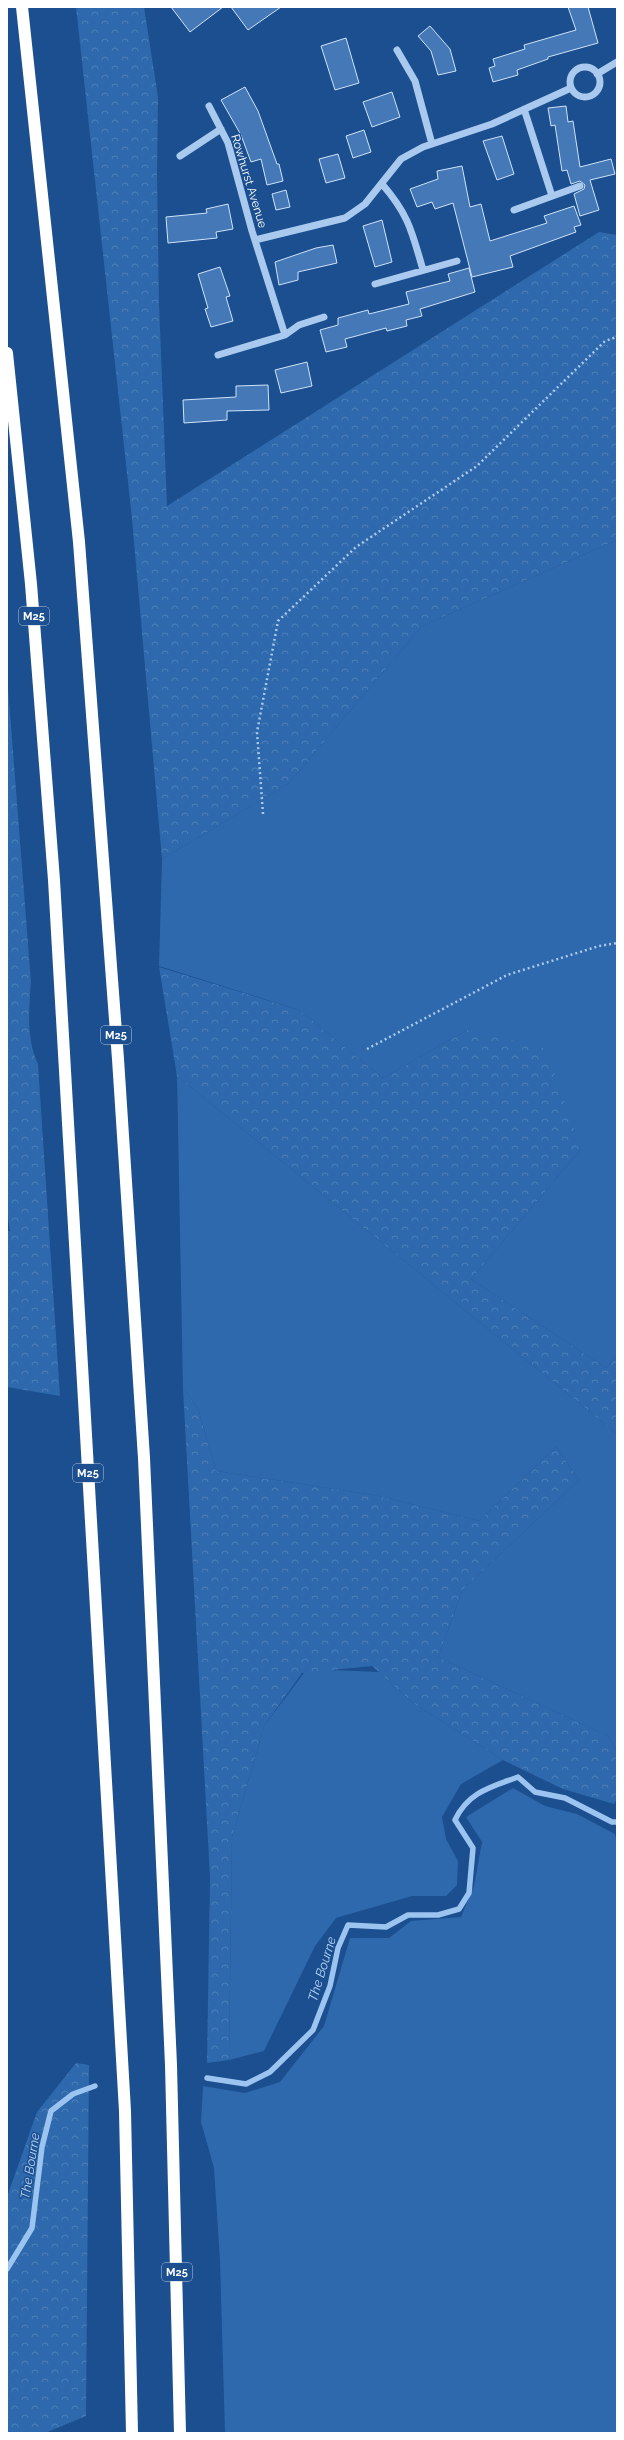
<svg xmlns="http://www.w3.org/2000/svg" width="624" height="2440" font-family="Raleway,sans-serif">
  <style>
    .grass { fill: #2e69ad }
    .forest { fill: url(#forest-crowns) }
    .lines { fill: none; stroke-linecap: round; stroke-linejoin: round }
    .stream { stroke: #9cc4f0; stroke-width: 5.5 }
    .building { fill: #4478b7; stroke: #cfe3fa }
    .path { stroke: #a9c9ee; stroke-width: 2.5; stroke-dasharray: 2 3; stroke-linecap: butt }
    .minor { stroke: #a9c9ee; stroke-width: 7 }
    .highway { stroke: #fff; stroke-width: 12 }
    .labels { text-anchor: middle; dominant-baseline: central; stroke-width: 3; stroke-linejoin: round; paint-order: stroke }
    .shield { fill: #1b4f8f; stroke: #bbcadd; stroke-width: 1 }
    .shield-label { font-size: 11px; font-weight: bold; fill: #fff }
    .street-label { font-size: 12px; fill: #fff; stroke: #1b4f8f }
    .water-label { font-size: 13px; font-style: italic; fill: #b5d3f5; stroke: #1b4f8f }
  </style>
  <defs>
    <pattern id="forest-crowns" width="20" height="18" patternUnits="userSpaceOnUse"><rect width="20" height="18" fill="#2e69ad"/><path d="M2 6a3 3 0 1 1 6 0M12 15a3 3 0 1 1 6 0" fill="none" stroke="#4d80b9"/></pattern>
  </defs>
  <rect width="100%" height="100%" fill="#1b4f8f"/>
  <!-- grass -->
  <path class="grass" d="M617,540V1356L606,1368L471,1279L581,1149L469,1029L383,1078L299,1010L159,966L162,859L289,783L422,626Z
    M177,1076L617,1434V1752L608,1736L438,1657L463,1589L579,1480L556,1447L479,1521L374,1495L216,1471L198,1408L183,1389Z
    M307,1669L379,1672L413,1703L503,1760L461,1784L442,1817L446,1839L458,1861L457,1885L446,1896H412L336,1918L315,1946L264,2051L229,2060L232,1837L264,1726Z
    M513,1788L545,1806L577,1814L615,1834L617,1844V2433H225L220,2261L214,2168L201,2122L203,2086L245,2093L280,2082L324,2026L350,1938H389L411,1921L461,1917L474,1886L482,1842L466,1817Z"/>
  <!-- forest -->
  <path class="forest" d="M76,7H144L158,97L157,174L159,303L167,506L599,232L617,235V540L422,626L289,783L162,859L132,519Z
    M7,675L31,982C29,1008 26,1039 38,1064L60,1396L7,1387V1231H10L7,1212Z
    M159,967L299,1010L383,1078L469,1029L546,1049L581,1149L471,1279L606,1368L617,1356V1434L177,1076Z
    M183,1389L198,1408L216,1471L374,1495L479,1521L556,1447L579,1480L463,1589L438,1657L608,1736L617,1752V1799L614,1804L563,1789L503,1760L413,1703L372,1666L302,1673L264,1726L232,1837L229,2060L207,2063L210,1877Z
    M76,2063L89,2065L86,2416L45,2433H7V2197L37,2112Z"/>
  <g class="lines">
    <!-- stream -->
    <path class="stream" d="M207,2078L246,2084L270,2072L313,2030L330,1986L338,1948L348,1925L386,1927L408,1915H438L459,1909L469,1893L473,1848L455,1820C468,1792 491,1787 518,1777L535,1792L565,1798L612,1822H617
      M7,2269L32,2228L42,2147L51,2111L73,2094L95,2086"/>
  </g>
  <!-- building -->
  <path class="building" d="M171,7H223L190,32Z
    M231,7H281L248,30Z
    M568,7H588L598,43L548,57V59L517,70L518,75L493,82L489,68L495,66L493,59L525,49L524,45L576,30Z
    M430,26L450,49L456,71L438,75L431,51L418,36Z
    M346,38L359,83L335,90L321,46Z
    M245,87L258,111L277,164H279L283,181L267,185L261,159L251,162L241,135L221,100Z
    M392,92L400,117L372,127L363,102Z
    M566,106L568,122L573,121L580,167L611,159L615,174L590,180L599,210L580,216L574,194L584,189L585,185L580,181L571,184L567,170L562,171L555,125L551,126L548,108Z
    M364,130L371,152L353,158L346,136Z
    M502,136L514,174L497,180L483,141Z
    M338,154L345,178L326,183L319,159Z
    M462,166L470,207L481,204L490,241L547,223L544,216L574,206L581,225L574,227L576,232L510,256L513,267L472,277L453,203L435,209L432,202L417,207L410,189L438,179L437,171Z
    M286,190L290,207L276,210L272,194Z
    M228,204L233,229L216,232L217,238L168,243L166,217L207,213L206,209Z
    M382,220L392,262L375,267L363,226Z
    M333,245L337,263L298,272V280L279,285L275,262L316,248Z
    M220,267L230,296L226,297L233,321L211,327L205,309L208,308L198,274Z
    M469,268L475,292L420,309L422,316L406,320L407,326L387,331L386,328L345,339L347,347L326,352L320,330L338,325V318L368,310L369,314L409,304L406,292L450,281L448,274Z
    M307,362L312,386L281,393L275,370Z
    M268,385L269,410L227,411V420L184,423L183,400L236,397V386Z"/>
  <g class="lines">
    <!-- path -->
    <path class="path" d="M263,814L257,732L278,621L356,547L477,466L605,341L617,337
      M367,1049L507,975L599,946L617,943"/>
    <!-- minor -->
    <path class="minor" d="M397,50L415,81L432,144
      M570 82a15 15 0 1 1 30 0a15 15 0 1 1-30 0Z
      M597,74L617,62
      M209,106L228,143L252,231L285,335
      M524,109L552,196
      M180,156L221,129
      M382,184C409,215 412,232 423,270
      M514,210L580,186
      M255,240L345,218L365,204L401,159L423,147L492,124L571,88
      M375,284L457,261
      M218,355L285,335L299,325L324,317"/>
    <!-- highway -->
    <path class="highway" d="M22,7L79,542L118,1059L144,1458L171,2065L180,2433
      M7,353L31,584L54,880L125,2111L132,2433"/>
  </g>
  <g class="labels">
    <!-- shield labels -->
    <g class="shield">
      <rect x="19" y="607" width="30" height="18" rx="3"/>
      <rect x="101" y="1026" width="30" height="18" rx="3"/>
      <rect x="73" y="1464" width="30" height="18" rx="3"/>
      <rect x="162" y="2263" width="30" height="18" rx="3"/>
    </g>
    <g class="shield-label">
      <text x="34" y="616">M25</text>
      <text x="116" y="1035">M25</text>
      <text x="88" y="1473">M25</text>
      <text x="177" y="2272">M25</text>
    </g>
    <!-- street labels -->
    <g class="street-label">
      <text transform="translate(249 181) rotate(73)">Rowhurst Avenue</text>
    </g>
    <!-- water labels -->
    <g class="water-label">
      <text transform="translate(322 1969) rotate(-73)">The Bourne</text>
      <text transform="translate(30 2166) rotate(-81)">The Bourne</text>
    </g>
  </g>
  <!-- border -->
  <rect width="624" height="2440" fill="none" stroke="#ffffff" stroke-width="16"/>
</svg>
